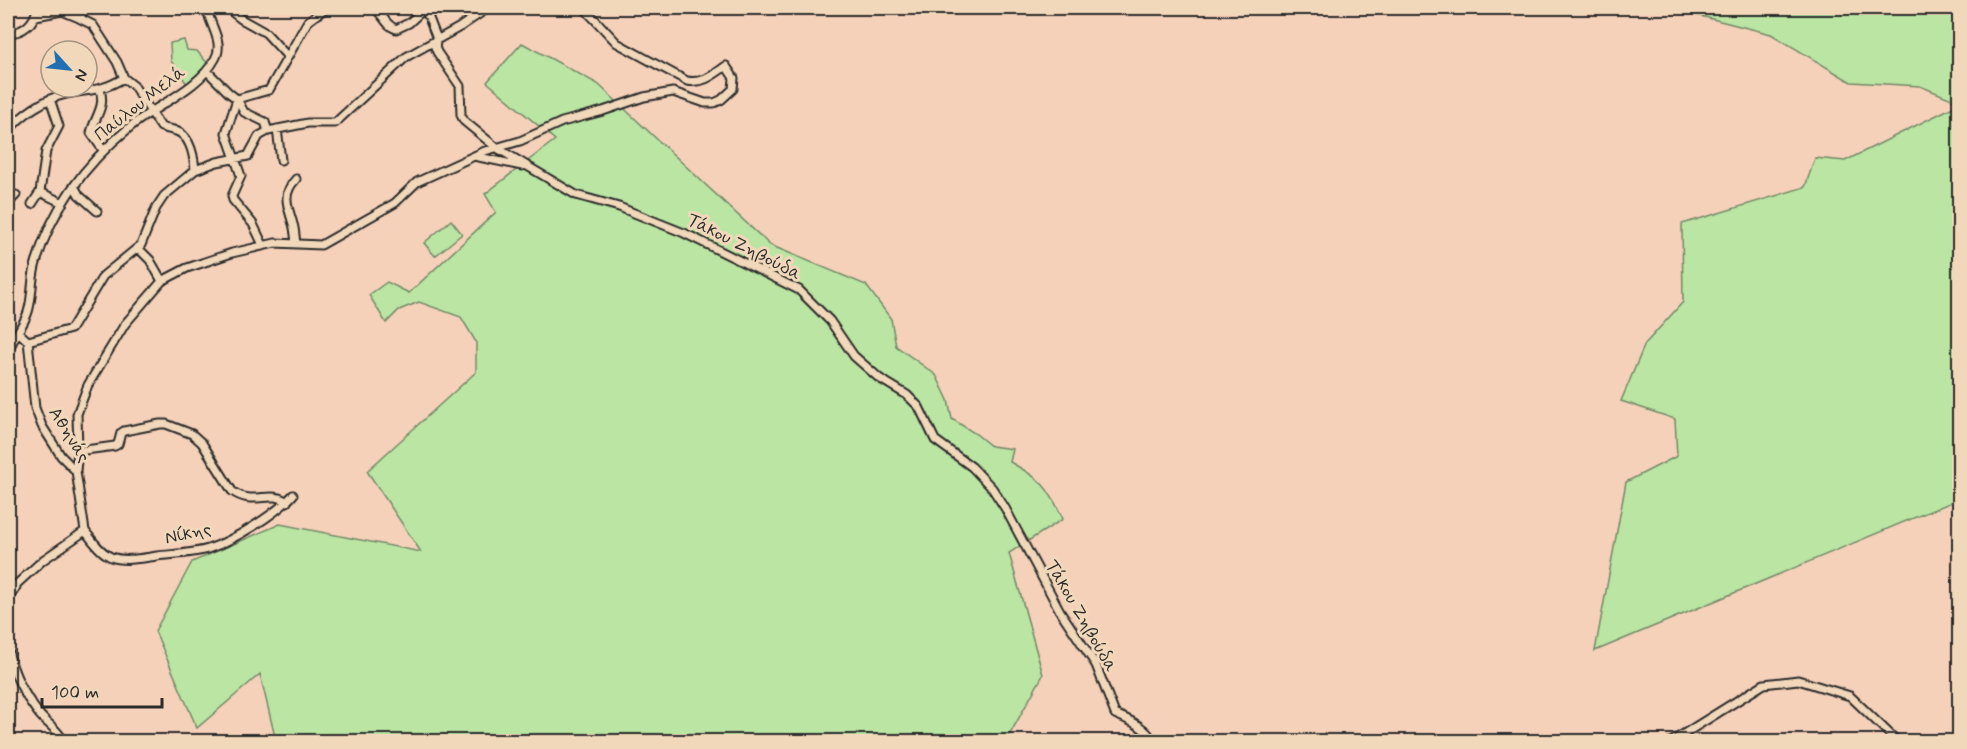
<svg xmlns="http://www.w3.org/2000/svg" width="1967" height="749" font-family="Mynerve,sans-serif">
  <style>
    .green { fill: #bae5a3; stroke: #728867; stroke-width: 1.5 }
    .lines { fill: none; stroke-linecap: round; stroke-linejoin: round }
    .street-casing { stroke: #2b2b2b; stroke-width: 11 }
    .street { stroke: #f2d8ba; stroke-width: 7 }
    .labels { text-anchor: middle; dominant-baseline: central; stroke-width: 6; stroke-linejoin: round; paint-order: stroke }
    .street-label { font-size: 18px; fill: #2b2b2b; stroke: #f2d8ba }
  </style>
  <rect width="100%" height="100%" fill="#f5d1b9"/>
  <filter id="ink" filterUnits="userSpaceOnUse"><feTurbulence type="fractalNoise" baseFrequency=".0167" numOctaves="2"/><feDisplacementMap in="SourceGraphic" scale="12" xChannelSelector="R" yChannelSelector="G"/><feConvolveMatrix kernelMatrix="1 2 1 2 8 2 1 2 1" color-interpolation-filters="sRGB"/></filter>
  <g filter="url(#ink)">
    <!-- green -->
    <path class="green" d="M1669,8H1959V102L1920,86L1851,82L1771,34Z
      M184,40L187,50L197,51L208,64L187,84L171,61L170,43Z
      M522,43L598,84L770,245L866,285L891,319L896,346L936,375L948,400L952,419L976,434L991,446L1013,449L1010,462C1041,479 1048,486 1063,519L1009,553L1043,675L1006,741H276L260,674L197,728L155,631L192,562L280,524L421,552L367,471L476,372V342L461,317L419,302L399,310L386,323L369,295L387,282L409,293L496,212L485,194L555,140L487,82Z
      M1959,104V499L1595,651L1626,482L1677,456L1675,419L1621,401L1645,344L1683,302L1682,224L1805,187L1815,158L1845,161Z
      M451,220L462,234L435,256L424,243Z"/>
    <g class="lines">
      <!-- street casing -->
      <g class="street-casing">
        <path id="street" d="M86,8L79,18L93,25L117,62L124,78L134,86L161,127C166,129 171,129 176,131C191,136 194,157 195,170
          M227,8L241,19L266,33L288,57
          M374,8C383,14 386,26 396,29L409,23L425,8L437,39L435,47L437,52L460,86L461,115L464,121L497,148L576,195L619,207L684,233L799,290L830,321L854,356L879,378L907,395L919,407L935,440L972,467L992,488L1005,508L1060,611L1096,665L1115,714C1129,720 1147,727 1153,742
          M36,16L62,11L79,18
          M8,33C23,33 35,23 37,8
          M207,71L229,93L237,99L244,112L265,122L268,131
          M100,90C106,107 94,118 91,133L103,150
          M277,129L281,160
          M8,132C20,115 46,98 66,94C91,89 100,92 124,78
          M474,156L522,166
          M296,179C281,195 288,206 293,224C295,230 295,237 296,244
          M74,186L79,195L97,211
          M40,192L63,203
          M8,203L16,195
          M32,204L40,192L46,151L59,126L50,99
          M263,245L253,224L233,200L232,196L241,176L226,133L237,99L269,90L308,21L326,8
          M138,248L150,260L162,281
          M28,341L71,329L103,276L141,245L156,208L164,196L195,170L217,162L248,156L259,136L268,131L308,123H335L406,57L460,27L488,8
          M8,353C12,338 23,327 28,312C33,296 31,279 36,263C52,208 86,163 130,127C156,105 199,89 215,59C225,42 209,25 207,8
          M78,451L115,446L118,444L121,433L124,431L160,424H166L192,434L202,443L232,491C253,507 271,489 287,502
          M76,471L78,451L77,414L88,385L125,324L162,281L187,268L232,253L275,243L321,245L395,203L417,182L485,151L520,141L562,122L603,111L644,97L673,92L705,103H714L721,100L733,89L734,78L726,66C713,75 703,84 687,81L617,43L584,8
          M85,531C92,540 100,552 111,557C125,562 142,558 157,556C174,554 191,554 208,549C233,541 276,514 293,495
          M8,592L43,560L85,531L76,471L61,456L42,426L35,408L28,341L18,332
          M8,607L9,598L16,587
          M8,650C13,673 24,695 39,714C47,724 58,729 64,742
          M1671,742L1764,684L1798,680L1850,696L1898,742"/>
      </g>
      <!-- street -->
      <use href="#street" class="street"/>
    </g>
  </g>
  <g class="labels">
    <!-- street labels -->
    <g class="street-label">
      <text transform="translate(140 104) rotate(-38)">Παύλου Μελά</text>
      <text transform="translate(744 247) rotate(27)">Τάκου Ζηβούδα</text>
      <text transform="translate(69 435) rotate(58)">Αθηνάς</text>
      <text transform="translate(188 534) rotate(-12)">Νίκης</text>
      <text transform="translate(1081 616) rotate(60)">Τάκου Ζηβούδα</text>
    </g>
  </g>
  <!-- margin -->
  <rect width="1967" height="749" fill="none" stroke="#f2d8ba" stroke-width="30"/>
  <rect x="15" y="15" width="1937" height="719" fill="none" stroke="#2b2b2b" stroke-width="2" filter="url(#ink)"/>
  <!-- north arrow -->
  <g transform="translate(69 69) rotate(117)"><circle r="28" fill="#f2d8ba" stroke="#a29381" stroke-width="1.5"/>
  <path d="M0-4.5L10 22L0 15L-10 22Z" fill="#1f6fb2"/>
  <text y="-9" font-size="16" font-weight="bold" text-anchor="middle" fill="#2b2b2b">N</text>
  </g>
  <!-- scale -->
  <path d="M42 698v9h120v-9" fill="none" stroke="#2b2b2b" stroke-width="3"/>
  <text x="51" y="698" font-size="18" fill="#2b2b2b" stroke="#f2d8ba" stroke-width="4.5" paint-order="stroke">100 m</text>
</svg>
